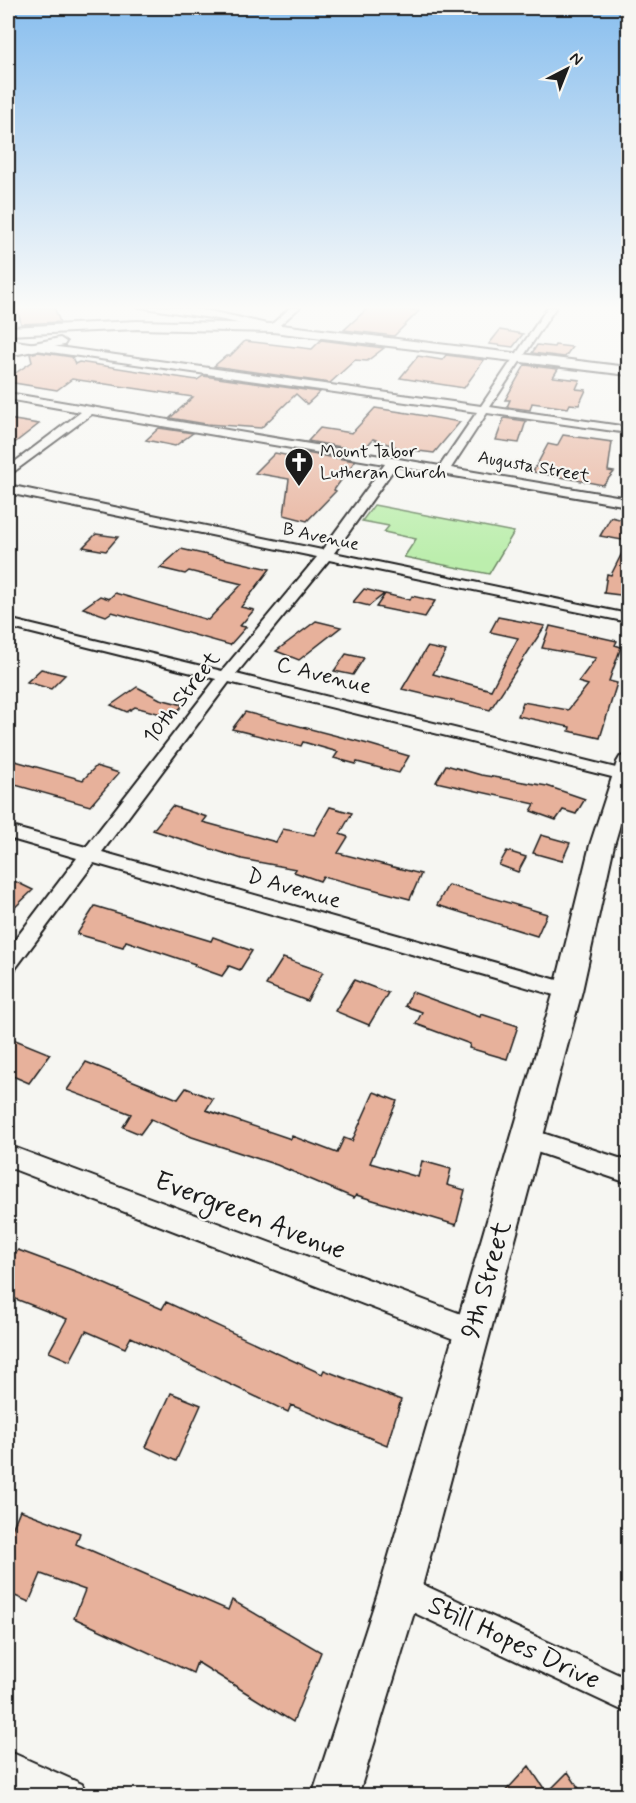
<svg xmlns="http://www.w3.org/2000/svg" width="636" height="1803" font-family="Mynerve,sans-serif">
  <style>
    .green { fill: #bceead; stroke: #6c8564; stroke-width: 1.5 }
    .building { fill: #e7b19b; stroke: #1c1c1c; stroke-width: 1.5 }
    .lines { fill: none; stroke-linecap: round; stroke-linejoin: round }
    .minor-casing { stroke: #1c1c1c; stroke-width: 4 }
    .major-casing { stroke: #1c1c1c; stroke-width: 4 }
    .minor { fill: #f6f6f2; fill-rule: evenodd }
    .major { fill: #f6f6f2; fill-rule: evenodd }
    .labels { text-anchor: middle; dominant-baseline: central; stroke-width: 4.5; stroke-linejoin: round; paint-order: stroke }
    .far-poi-label { font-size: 18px; fill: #1c1c1c; stroke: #f6f6f2; text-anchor: start }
    .far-street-label { font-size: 18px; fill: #1c1c1c; stroke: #f6f6f2 }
    .street-label { font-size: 22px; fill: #1c1c1c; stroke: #f6f6f2 }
    .near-street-label { font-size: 27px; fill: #1c1c1c; stroke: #f6f6f2 }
  </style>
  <rect width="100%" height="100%" fill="#f6f6f2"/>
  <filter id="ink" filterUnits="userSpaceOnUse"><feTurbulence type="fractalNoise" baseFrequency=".0167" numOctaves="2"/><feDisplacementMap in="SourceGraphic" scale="12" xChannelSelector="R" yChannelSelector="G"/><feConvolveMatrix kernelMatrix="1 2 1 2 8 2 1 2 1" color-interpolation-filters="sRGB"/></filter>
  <g filter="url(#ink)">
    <!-- green -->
    <path class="green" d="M374,505L514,532L489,574L404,557L416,539L384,532L389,526L362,521Z"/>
    <!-- building -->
    <path class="building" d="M17,307H54L60,322L21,324Z
      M369,307H388L419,311L394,336L344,330Z
      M500,330L523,334L513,347L489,344Z
      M321,340L384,348L367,361L355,360L330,383L214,366L226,356H230L245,341L312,349Z
      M537,345L554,347L555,345L572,347L565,357L532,353Z
      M38,352L72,357L75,364L79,362L197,380L203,376L320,392L307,404L296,394L261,428L206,424L170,418L193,397L72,379L57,390L8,382V378L32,362L30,354Z
      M446,355L484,360L464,388L400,378L418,356L442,360Z
      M525,365L558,369L553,377L580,380L576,389L586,390L579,405L570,404L568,408L532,403L530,410L507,407L510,400H505Z
      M375,408L408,413L460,422L434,453L402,449L373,439L363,451L308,441L320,428L352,433Z
      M504,418L526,421L519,443L496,440Z
      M8,419L39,424L8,448Z
      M159,428L193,433L175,446L146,440Z
      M563,435L612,442L608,471L614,472L603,485L533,472L548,444L557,446Z
      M299,452L355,461L334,490L336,491L307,521L284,515L289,479L255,473L275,453L295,457Z
      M611,517L628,521V596L604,593L607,574L611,575L628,541L600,536Z
      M96,534L118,537L106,551L83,547Z
      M181,549L270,569L241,607L254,610L240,626L246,627L230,645L112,612L106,616L83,608L100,596L109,599L115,593L208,620L242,584L189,571L185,574L160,568Z
      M364,589L384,594L369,606L353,602Z
      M385,594L410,600L412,596L435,601L425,617L376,607Z
      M498,617L545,626L490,710L402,689L427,647L446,651L433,674L491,690L518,638L490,632Z
      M316,621L341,627L299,660L276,651Z
      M550,626L617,641L615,645L621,647L609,681L617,683L600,738L569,731L570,727L518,716L523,702L568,710L588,685L578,682L596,658L542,648Z
      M346,654L364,658L353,675L334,671Z
      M41,669L65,675L51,689L27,682Z
      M137,687L160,699L183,705L172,717L135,707L127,712L111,705Z
      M245,712L368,744L409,756L399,773L357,762L356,764L334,758L338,752L303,742L301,746L232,729Z
      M8,759L83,780L96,766L119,773L90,806L8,783Z
      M446,765L481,775L547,786L585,799L576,814L563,810L556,820L531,811L535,804L436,782Z
      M172,806L207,817L203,822L276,842L283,829L314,835L330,807L352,813L340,834L348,837L338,853L421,874L410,899L323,876L320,881L294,872L296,869L242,859L153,830Z
      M541,835L570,843L562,861L533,853Z
      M507,851L526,857L518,872L499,865Z
      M8,878L33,890L8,914Z
      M448,885L547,914L537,936L437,905Z
      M95,906L211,941L213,937L252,951L240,970L229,966L222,976L194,966L195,964L126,941L123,947L77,934Z
      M283,958L323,972L307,1001L266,985Z
      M354,980L388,993L369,1025L335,1011Z
      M412,992L480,1017L481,1014L518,1026L507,1059L469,1048L470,1044L416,1024L422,1012L405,1006Z
      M8,1037L50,1054L29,1083L8,1074Z
      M86,1062L178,1099L186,1088L213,1099L206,1110L291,1139L292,1136L337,1153L344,1138L352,1141L374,1092L397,1101L370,1163L418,1177L422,1161L451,1169L447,1185L465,1190L456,1225L356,1195L354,1198L277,1165L192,1137L151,1119L140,1134L123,1127L131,1114L67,1090Z
      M8,1249L16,1253L18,1250L80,1273L162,1309L166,1302L322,1374L324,1370L401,1400L387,1445L291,1405L288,1412L131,1337L125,1348L86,1331L70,1361L49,1352L67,1319L8,1296Z
      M171,1393L201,1405L176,1461L146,1447Z
      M20,1510L80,1533L76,1544L228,1610L232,1600L321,1652L293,1722L197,1662L193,1673L74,1618L85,1590L41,1574L29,1602L8,1593V1539Z
      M529,1766L547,1793L568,1772L584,1796H501Z"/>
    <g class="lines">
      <!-- minor casing -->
      <g class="minor-casing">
        <path id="minor" d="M139,307C181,302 229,315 271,325L291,307H300L273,331L224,320Z
          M548,307H556L490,407L628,427V433L487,413L451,468L628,498V506L396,466L334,553L628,614V622L329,560L236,674L628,771V781L229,682L102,852L568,983L575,985L579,991L575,997L568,999L94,863L15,969L8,971V949L77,858L8,838V826L86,847L216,679L8,627V619L222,671L317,557L8,493V485L322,550L385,464L92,414L8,476V467L81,412L8,399V393L440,466L477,412L8,346V340L481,406Z
          M527,1128L628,1161V1183L519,1146L515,1139L519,1132Z
          M8,1145L472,1318L482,1322L486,1332L482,1342L472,1346L8,1167Z
          M400,1574L628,1679V1713L389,1601L384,1590L389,1579Z
          M8,1751L82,1784L87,1796H29L8,1786Z"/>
      </g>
      <!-- major casing -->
      <g class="major-casing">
        <path id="major" d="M137,321L273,324L628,367V375L273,332L137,329L8,335V327Z
          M60,338L66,342L64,345L8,356V348Z
          M628,755V797L614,845L582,991L421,1590L358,1796H312L379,1590L554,991L590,845L617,762L620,757Z"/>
      </g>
      <!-- minor -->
      <use href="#minor" class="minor"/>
      <!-- major -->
      <use href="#major" class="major"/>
    </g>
  </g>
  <!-- sky -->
  <linearGradient id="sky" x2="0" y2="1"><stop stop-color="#88beee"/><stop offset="0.55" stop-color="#fbfbf9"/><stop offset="1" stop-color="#fbfbf9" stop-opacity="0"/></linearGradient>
  <rect width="636" height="559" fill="url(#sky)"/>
  <!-- icons -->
  <defs>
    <g id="church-pin" transform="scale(1.5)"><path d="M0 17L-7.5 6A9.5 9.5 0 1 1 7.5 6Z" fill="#1c1c1c" stroke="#f6f6f2"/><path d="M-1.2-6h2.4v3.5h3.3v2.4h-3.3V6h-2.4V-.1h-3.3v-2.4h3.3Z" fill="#fff"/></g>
  </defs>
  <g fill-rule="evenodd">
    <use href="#church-pin" x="299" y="462"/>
  </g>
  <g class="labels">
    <!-- far-poi labels -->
    <g class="far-poi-label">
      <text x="320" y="452">Mount Tabor<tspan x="320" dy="21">Lutheran Church</tspan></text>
    </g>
    <!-- far-street labels -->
    <g class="far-street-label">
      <text transform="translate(534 467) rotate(10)">Augusta Street</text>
      <text transform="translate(321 537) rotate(12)">B Avenue</text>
    </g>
    <!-- street labels -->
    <g class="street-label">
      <text transform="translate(324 676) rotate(14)">C Avenue</text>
      <text transform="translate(182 698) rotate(-52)">10th Street</text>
      <text transform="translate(294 889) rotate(16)">D Avenue</text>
    </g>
    <!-- near-street labels -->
    <g class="near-street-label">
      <text transform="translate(250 1216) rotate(21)">Evergreen Avenue</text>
      <text transform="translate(487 1280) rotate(-74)">9th Street</text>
      <text transform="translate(514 1643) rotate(25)">Still Hopes Drive</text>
    </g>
  </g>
  <!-- margin -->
  <rect width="636" height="1803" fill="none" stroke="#f6f6f2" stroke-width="30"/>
  <rect x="15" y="15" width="606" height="1773" fill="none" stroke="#1c1c1c" stroke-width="2" filter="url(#ink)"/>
  <!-- north arrow -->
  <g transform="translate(567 69) rotate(42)" stroke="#f6f6f2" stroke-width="4.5" paint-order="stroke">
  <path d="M0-4.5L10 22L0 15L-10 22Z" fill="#1c1c1c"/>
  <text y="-9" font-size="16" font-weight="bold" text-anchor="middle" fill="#1c1c1c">N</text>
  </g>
</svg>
